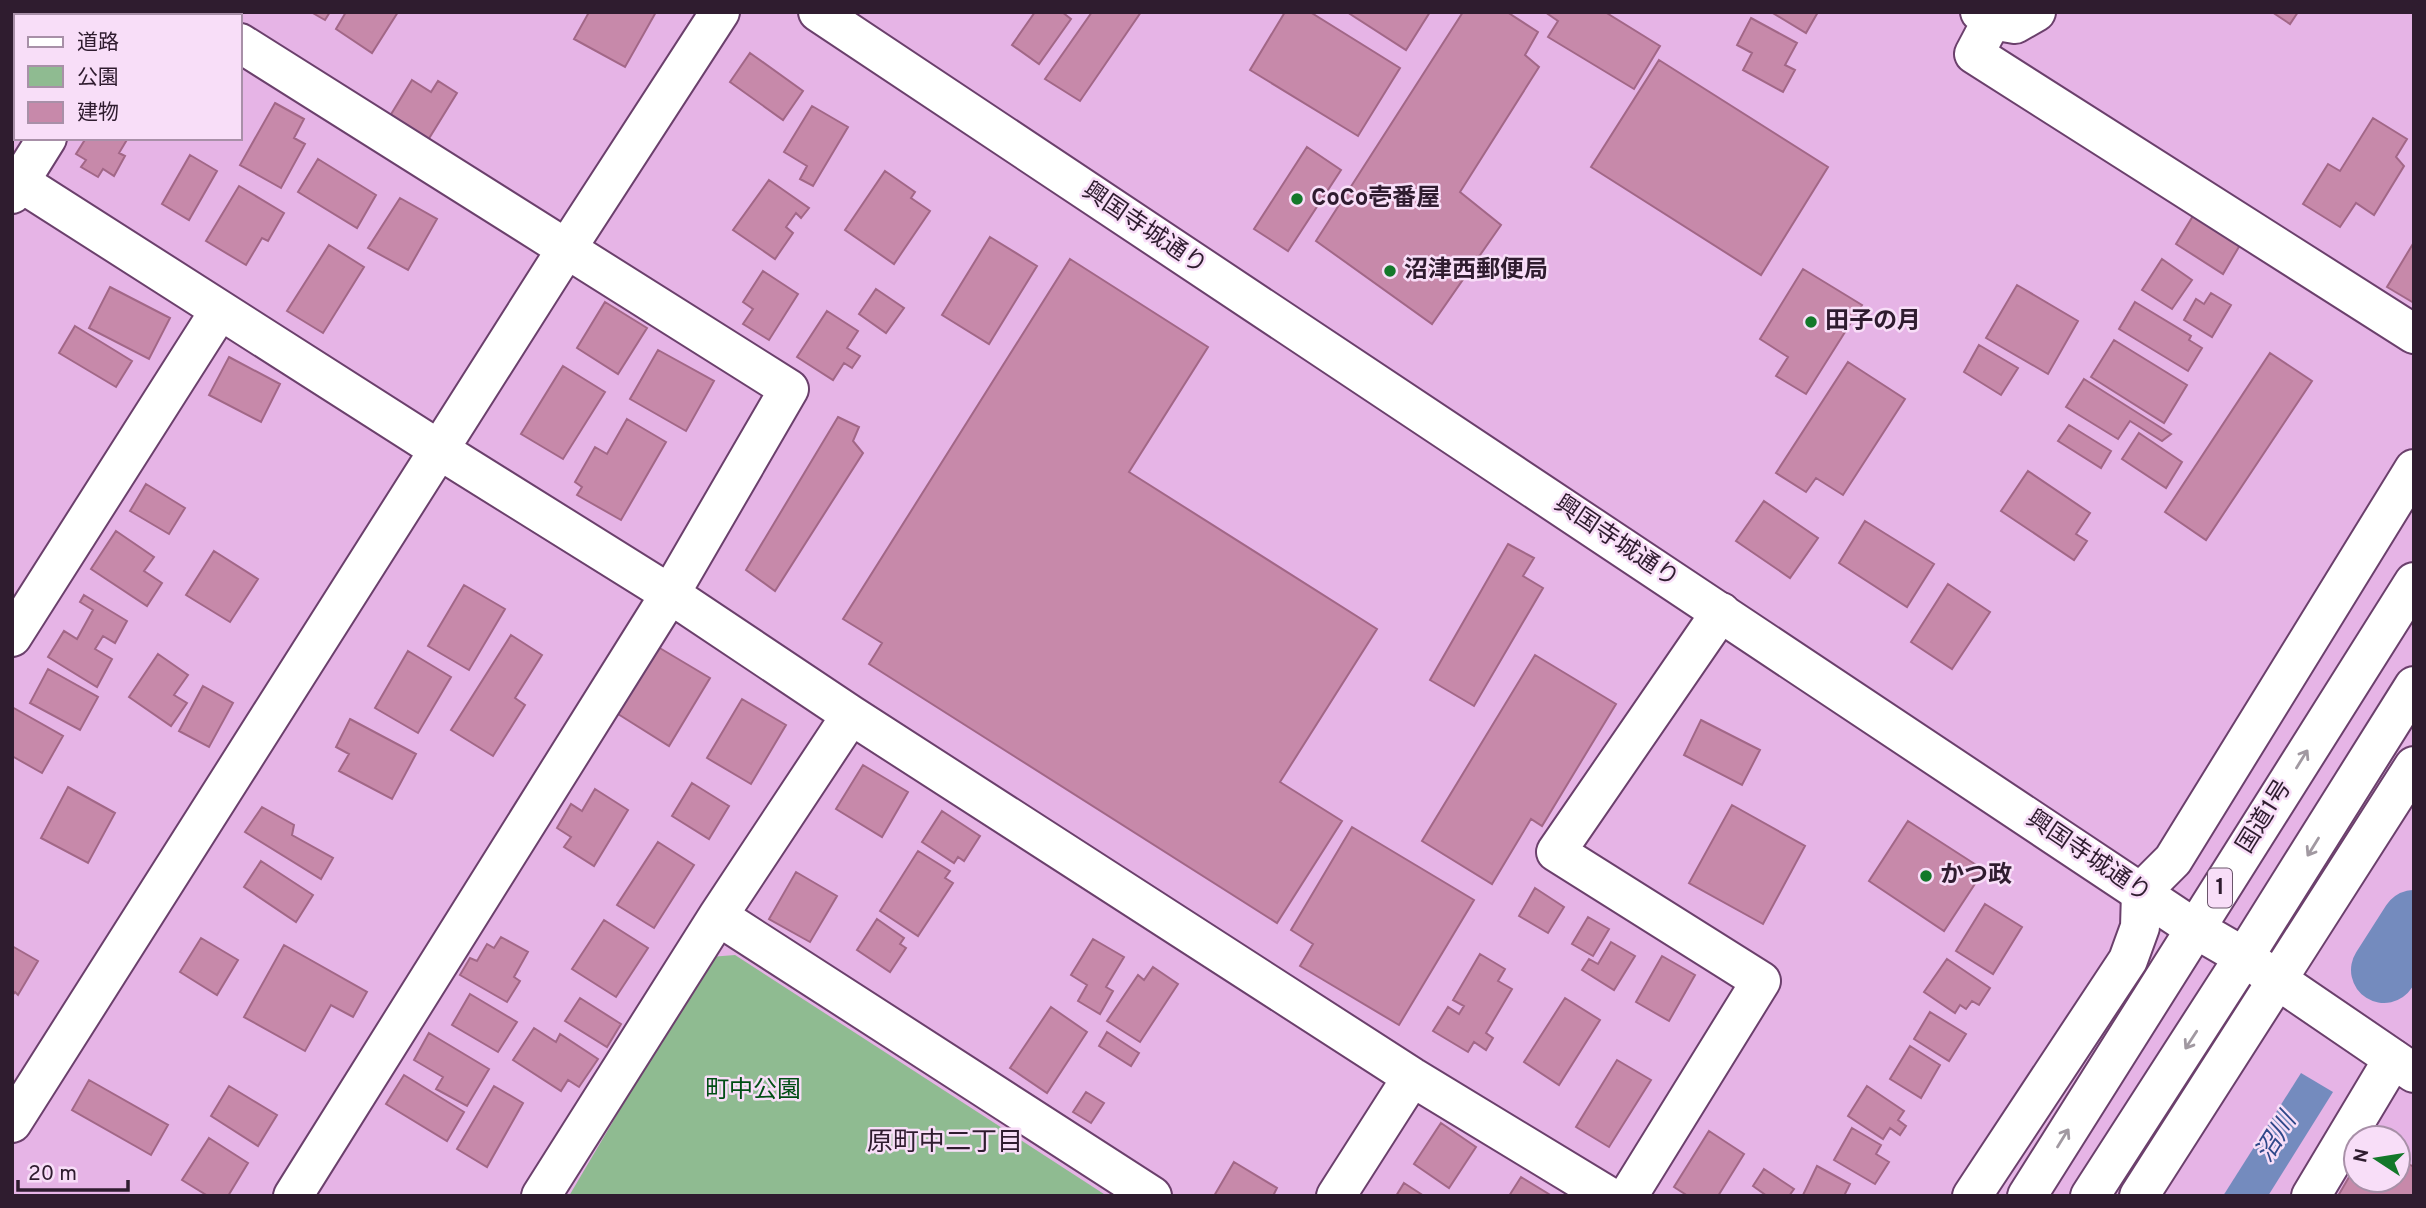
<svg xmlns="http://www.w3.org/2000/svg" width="2426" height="1208" font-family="Overpass,'Noto Sans JP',sans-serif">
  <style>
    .green { fill: #8fbb91 }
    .water { fill: #748bbe }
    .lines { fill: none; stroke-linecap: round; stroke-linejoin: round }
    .river { stroke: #748bbe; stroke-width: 66 }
    .building { fill: #c789aa; stroke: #a26787; stroke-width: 2 }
    .minor-casing { stroke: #6b406c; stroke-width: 42 }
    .major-casing { stroke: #6b406c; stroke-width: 42 }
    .highway-casing { stroke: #6b406c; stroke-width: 42 }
    .minor { stroke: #fff; stroke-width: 38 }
    .major { stroke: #fff; stroke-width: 38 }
    .highway { stroke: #fff; stroke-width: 38 }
    .oneway { stroke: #a199a1 }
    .poi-dot { fill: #13782a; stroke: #f8def8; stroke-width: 2.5 }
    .labels { text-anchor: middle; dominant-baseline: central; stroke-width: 5; stroke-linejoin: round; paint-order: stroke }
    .shield { fill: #f8def8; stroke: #6b566b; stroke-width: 2 }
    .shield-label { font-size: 23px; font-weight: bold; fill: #2f1c2f }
    .poi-label { font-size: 24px; font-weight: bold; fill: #2f1c2f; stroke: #f8def8; text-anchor: start }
    .street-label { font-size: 24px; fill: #2f1c2f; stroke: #f8def8 }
    .park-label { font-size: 24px; fill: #004e14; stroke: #f8def8 }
    .water-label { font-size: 26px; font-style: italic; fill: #2f4889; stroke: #f8def8 }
    .neighbourhood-label { font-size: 26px; fill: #2f1c2f; stroke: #f8def8 }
  </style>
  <rect width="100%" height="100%" fill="#e6b4e6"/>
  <!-- green -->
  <path class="green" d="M735,955L1107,1196H569L710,957Z"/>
  <!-- water -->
  <path class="water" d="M2301,1073L2333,1092L2268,1196H2223Z"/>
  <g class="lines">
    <!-- river -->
    <path class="river" d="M2384,970L2414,923"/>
  </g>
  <!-- building -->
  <path class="building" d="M12,12H35L33,16H16V30L12,28Z
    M60,12H95L93,16H58Z
    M311,12H330L325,20Z
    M346,12H398L372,53L336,29Z
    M586,12H656L625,67L574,39L588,14Z
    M1035,12H1062L1071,19L1039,64L1012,45Z
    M1092,12H1141L1080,101L1045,79Z
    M1285,12H1310L1400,68L1358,136L1250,70Z
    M1347,12H1430L1406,50Z
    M1463,12H1507L1538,32L1525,55L1539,67L1460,192L1501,225L1432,324L1316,241Z
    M1545,12H1605L1660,46L1634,89L1548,37L1558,21Z
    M1771,12H1818L1806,33Z
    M2272,12H2298L2290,24Z
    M1751,18L1797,43L1785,65L1795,70L1783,92L1743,70L1752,53L1737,45Z
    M16,48V116L12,122V54Z
    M750,53L803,91L783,120L730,82Z
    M1659,60L1828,167L1761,275L1591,167Z
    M412,80L431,92L438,81L457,93L428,140L390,116Z
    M275,103L304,119L294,138L305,144L281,188L240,165Z
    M812,106L848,127L813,186L800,179L807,166L784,152Z
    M2373,118L2407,139L2396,157L2404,166L2374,215L2356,203L2340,227L2303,204L2328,164L2340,171Z
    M86,138H128L119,153L125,156L114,176L103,169L98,177L81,167L86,160L76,154Z
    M1307,147L1341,170L1288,251L1254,229Z
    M190,155L217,171L189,220L162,204Z
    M318,159L376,195L357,228L298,192Z
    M885,171L915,192L911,198L930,211L894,264L845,230Z
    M769,180L809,208L801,218L796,213L786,227L793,233L775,259L733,230Z
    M239,186L284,213L268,241L262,238L246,265L206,241Z
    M400,198L437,219L408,270L368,248Z
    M2193,216L2240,245L2223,274L2176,244Z
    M990,237L1037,266L989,344L942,315Z
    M2414,242V303L2387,287Z
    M329,245L364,267L323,333L287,311Z
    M1070,259L1208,347L1129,472L1377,629L1280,782L1342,821L1277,923L869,664L882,643L843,619Z
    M2162,259L2192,280L2172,309L2142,290Z
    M1803,269L1862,305L1806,394L1776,376L1788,357L1760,339Z
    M763,271L798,294L769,340L743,324L753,309L743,302Z
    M2017,285L2078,321L2048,374L1986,338Z
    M110,287L170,318L149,359L89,328Z
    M876,289L904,308L886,333L859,314Z
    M2211,293L2231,305L2212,337L2184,320L2196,299L2204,304Z
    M605,302L647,328L618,374L577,348Z
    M2135,302L2191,336L2189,340L2202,348L2188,371L2119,329Z
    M827,311L858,331L847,348L860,356L852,368L844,363L833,380L797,357Z
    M75,326L132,361L116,387L59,353Z
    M2114,340L2187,385L2164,423L2091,377Z
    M1979,345L2018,368L2001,395L1964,372Z
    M658,350L714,381L686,431L630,399Z
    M2270,353L2312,381L2206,540L2165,512Z
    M229,357L280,384L261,422L209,395Z
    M1848,362L1905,399L1843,495L1816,478L1806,492L1776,473Z
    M563,366L605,392L563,459L521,434Z
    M2084,379L2171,434L2162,441L2130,421L2118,439L2066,407Z
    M838,417L859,427L853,441L863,453L775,591L746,570Z
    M627,419L666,442L621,520L577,495L582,487L575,482L595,447L607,454Z
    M2069,425L2111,451L2101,468L2058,441Z
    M2139,433L2182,462L2166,488L2122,459Z
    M2028,471L2090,513L2076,534L2087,541L2074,560L2001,511Z
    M146,484L185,508L169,534L130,511Z
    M1764,501L1818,538L1790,578L1736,541Z
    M1865,521L1934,564L1907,607L1839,563Z
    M116,531L154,557L144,571L162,583L147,606L91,569Z
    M1508,544L1534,558L1523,576L1543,588L1474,706L1430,680Z
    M214,551L258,579L230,622L186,595Z
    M1948,584L1990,612L1952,669L1911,642Z
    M464,585L505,609L469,670L428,646Z
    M84,595L127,621L115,643L103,636L95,649L112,659L97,687L48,657L64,631L77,639L93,610L80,602Z
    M511,635L542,655L515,698L525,705L493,756L451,730Z
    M658,647L710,678L669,746L618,714Z
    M408,651L451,677L418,733L375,708Z
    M158,654L188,675L174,695L187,703L171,726L129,697Z
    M1535,655L1616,704L1542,826L1531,819L1492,884L1422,841Z
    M48,669L98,697L80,730L30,703Z
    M203,686L233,703L209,747L179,731Z
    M742,699L786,725L751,784L707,758Z
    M12,707L63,736L42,773L12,756Z
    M350,719L416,754L392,799L339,771L349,754L336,747Z
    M1701,720L1760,750L1742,785L1684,755Z
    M863,765L908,792L882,837L836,809Z
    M692,783L729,806L709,839L672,816Z
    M68,787L115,813L88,863L41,838Z
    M595,789L628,810L594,866L564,847L571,837L557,828L571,804L582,811Z
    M1732,805L1805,846L1763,924L1689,883Z
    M262,807L294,825L292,835L333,858L321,879L245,832Z
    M942,811L980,836L964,861L958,857L954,863L922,842Z
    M1908,821L1984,870L1944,931L1869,881Z
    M1352,827L1474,900L1399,1025L1300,966L1313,944L1291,930Z
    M658,842L694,865L654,928L617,905Z
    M918,851L950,871L945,878L953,883L918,936L880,911Z
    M261,861L313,895L296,922L244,887Z
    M796,872L837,896L810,942L769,919Z
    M1535,888L1564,907L1548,933L1519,916Z
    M1985,904L2022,927L1993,974L1956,951Z
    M1588,917L1609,929L1593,956L1572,944Z
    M877,919L904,938L900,944L906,948L890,972L857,950Z
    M604,920L648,948L616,997L572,969Z
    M501,937L528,952L514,977L520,981L507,1002L460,975L470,958L477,961L487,944L494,948Z
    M201,938L238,960L217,995L180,972Z
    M1093,939L1124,957L1106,987L1113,991L1100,1014L1078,1001L1087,985L1071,975Z
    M1611,942L1635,956L1614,990L1582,970L1589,959L1598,964Z
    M284,945L367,992L353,1017L331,1005L305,1051L244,1017Z
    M12,946L38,961L18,995L15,992L12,996Z
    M1480,954L1505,969L1498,981L1512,989L1486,1033L1493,1038L1486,1050L1474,1042L1468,1052L1433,1031L1448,1007L1459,1014L1464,1006L1453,1000Z
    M1662,956L1695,975L1669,1021L1636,1002Z
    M1947,959L1990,988L1979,1005L1972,1001L1966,1009L1960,1005L1955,1013L1924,992Z
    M1153,967L1178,984L1140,1042L1107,1021L1138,975L1144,980Z
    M470,994L517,1022L498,1052L452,1025Z
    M580,998L621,1024L607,1047L565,1021Z
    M1565,998L1600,1020L1559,1085L1524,1062Z
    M1051,1007L1087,1032L1047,1093L1010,1068Z
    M1930,1012L1966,1034L1949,1061L1914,1039Z
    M534,1028L556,1042L560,1034L598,1059L579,1087L568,1080L561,1091L513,1060Z
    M1107,1032L1139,1053L1131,1066L1099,1046Z
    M429,1033L489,1069L467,1106L436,1089L443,1077L414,1060Z
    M1910,1046L1940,1065L1921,1098L1890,1079Z
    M1617,1060L1651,1080L1609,1147L1576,1127Z
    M404,1075L464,1112L447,1141L386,1104Z
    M89,1080L168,1125L151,1155L72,1110Z
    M229,1086L277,1115L258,1146L211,1116Z
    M494,1086L523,1103L487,1167L457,1149Z
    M1867,1086L1904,1111L1898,1120L1906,1126L1900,1135L1890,1128L1883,1139L1848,1116Z
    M1086,1092L1104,1103L1091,1123L1073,1112Z
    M1441,1123L1476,1147L1449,1188L1414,1164Z
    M1852,1128L1881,1145L1876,1154L1889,1162L1875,1184L1834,1160Z
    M1709,1131L1744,1154L1718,1196H1688L1674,1187Z
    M209,1138L248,1163L228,1196H208L182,1180Z
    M2398,1158L2414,1167V1196H2338L2356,1165V1180H2398Z
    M1234,1162L1277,1188L1273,1196H1214Z
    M1817,1166L1850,1184L1844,1196L1803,1195Z
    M1764,1169L1794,1189L1789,1196H1767L1753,1186Z
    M1521,1177L1552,1196H1509Z
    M1404,1183L1424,1196H1396Z"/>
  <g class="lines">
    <!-- minor casing -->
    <g class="minor-casing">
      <path id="minor" d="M190,12L196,16
        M1980,12L1992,20L2015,24L2036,12
        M125,16L127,12
        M1992,20L1974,54L2414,334
        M240,43L789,389L670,594L293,1196
        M12,177L441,451L670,594L851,715L1412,1077L1608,1196
        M12,194L47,138
        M12,637L220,310
        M718,916L1152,1196
        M12,1123L567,248L720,12
        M541,1196L718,916L851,715
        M1336,1196L1412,1077
        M1628,1196L1761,981L1556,852L1721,612
        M1972,1196L2128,960L2140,927L2141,892L2173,860L2414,469
        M2139,1196L2414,766
        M2311,1196L2393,1059"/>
    </g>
    <!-- major casing -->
    <g class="major-casing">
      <path id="major" d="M818,12L2194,928L2244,957L2414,1073"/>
    </g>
    <!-- highway casing -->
    <g class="highway-casing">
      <path id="highway" d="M2027,1196L2414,582
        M2090,1196L2244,957L2414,686"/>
    </g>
    <!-- minor -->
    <use href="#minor" class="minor"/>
    <!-- major -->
    <use href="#major" class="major"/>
    <!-- highway -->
    <use href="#highway" class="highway"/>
  </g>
  <!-- one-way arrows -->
  <defs><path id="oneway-shaft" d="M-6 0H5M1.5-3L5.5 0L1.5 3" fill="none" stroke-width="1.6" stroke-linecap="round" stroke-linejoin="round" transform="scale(1.75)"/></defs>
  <g class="oneway">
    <use href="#oneway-shaft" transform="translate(2302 759) rotate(-58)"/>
    <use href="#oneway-shaft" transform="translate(2313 847) rotate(122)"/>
    <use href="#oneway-shaft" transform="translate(2191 1040) rotate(123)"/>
    <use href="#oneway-shaft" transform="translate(2063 1138) rotate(-58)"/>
  </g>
  <!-- markers -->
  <g class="poi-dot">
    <circle cx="1297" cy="199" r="7"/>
    <circle cx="1390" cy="271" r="7"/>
    <circle cx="1811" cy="322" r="7"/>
    <circle cx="1926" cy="876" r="7"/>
  </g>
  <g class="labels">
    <!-- shield labels -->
    <rect class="shield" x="2208" y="868.5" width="24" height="39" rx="5"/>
    <g class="shield-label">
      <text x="2220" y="888">1</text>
    </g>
    <!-- poi labels -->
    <g class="poi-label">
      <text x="1311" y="199">CoCo壱番屋</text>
      <text x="1404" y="271">沼津西郵便局</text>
      <text x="1825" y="322">田子の月</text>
      <text x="1940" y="876">かつ政</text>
    </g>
    <!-- street labels -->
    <g class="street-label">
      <text transform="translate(1144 229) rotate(34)">興国寺城通り</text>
      <text transform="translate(1616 542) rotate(34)">興国寺城通り</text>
      <text transform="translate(2265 817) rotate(-58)">国道1号</text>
      <text transform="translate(2088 857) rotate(34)">興国寺城通り</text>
    </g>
    <!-- park labels -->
    <g class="park-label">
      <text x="753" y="1091">町中公園</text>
    </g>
    <!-- water labels -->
    <g class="water-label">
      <text transform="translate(2277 1138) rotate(-58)">沼川</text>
    </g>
    <!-- neighbourhood labels -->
    <g class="neighbourhood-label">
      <text x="945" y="1143">原町中二丁目</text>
    </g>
  </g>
  <!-- border -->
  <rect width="2426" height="1208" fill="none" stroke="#2f1c2f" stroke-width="28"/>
  <!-- legend -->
  <rect x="14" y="14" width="228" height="126" fill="#f8def8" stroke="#a890a8" stroke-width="2"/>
  <rect x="28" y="37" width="35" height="10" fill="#ffffff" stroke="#a890a8" stroke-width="2"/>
  <text x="77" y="49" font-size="21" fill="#2f1c2f">道路</text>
  <rect x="28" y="66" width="35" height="21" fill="#8fbb91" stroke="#a890a8" stroke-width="2"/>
  <text x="77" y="84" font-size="21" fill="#2f1c2f">公園</text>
  <rect x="28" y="102" width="35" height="21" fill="#c789aa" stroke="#a890a8" stroke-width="2"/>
  <text x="77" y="119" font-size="21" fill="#2f1c2f">建物</text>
  <!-- north arrow -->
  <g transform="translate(2377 1159) rotate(282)"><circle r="33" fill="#f8def8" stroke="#a890a8" stroke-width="2"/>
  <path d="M0-5L12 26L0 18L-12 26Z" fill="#13782a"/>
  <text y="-10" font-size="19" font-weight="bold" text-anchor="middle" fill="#2f1c2f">N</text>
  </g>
  <!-- scale -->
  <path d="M18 1180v10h110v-10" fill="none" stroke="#2f1c2f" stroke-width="3.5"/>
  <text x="28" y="1180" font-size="21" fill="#2f1c2f" stroke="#f8def8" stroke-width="5" paint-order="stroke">20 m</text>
</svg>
